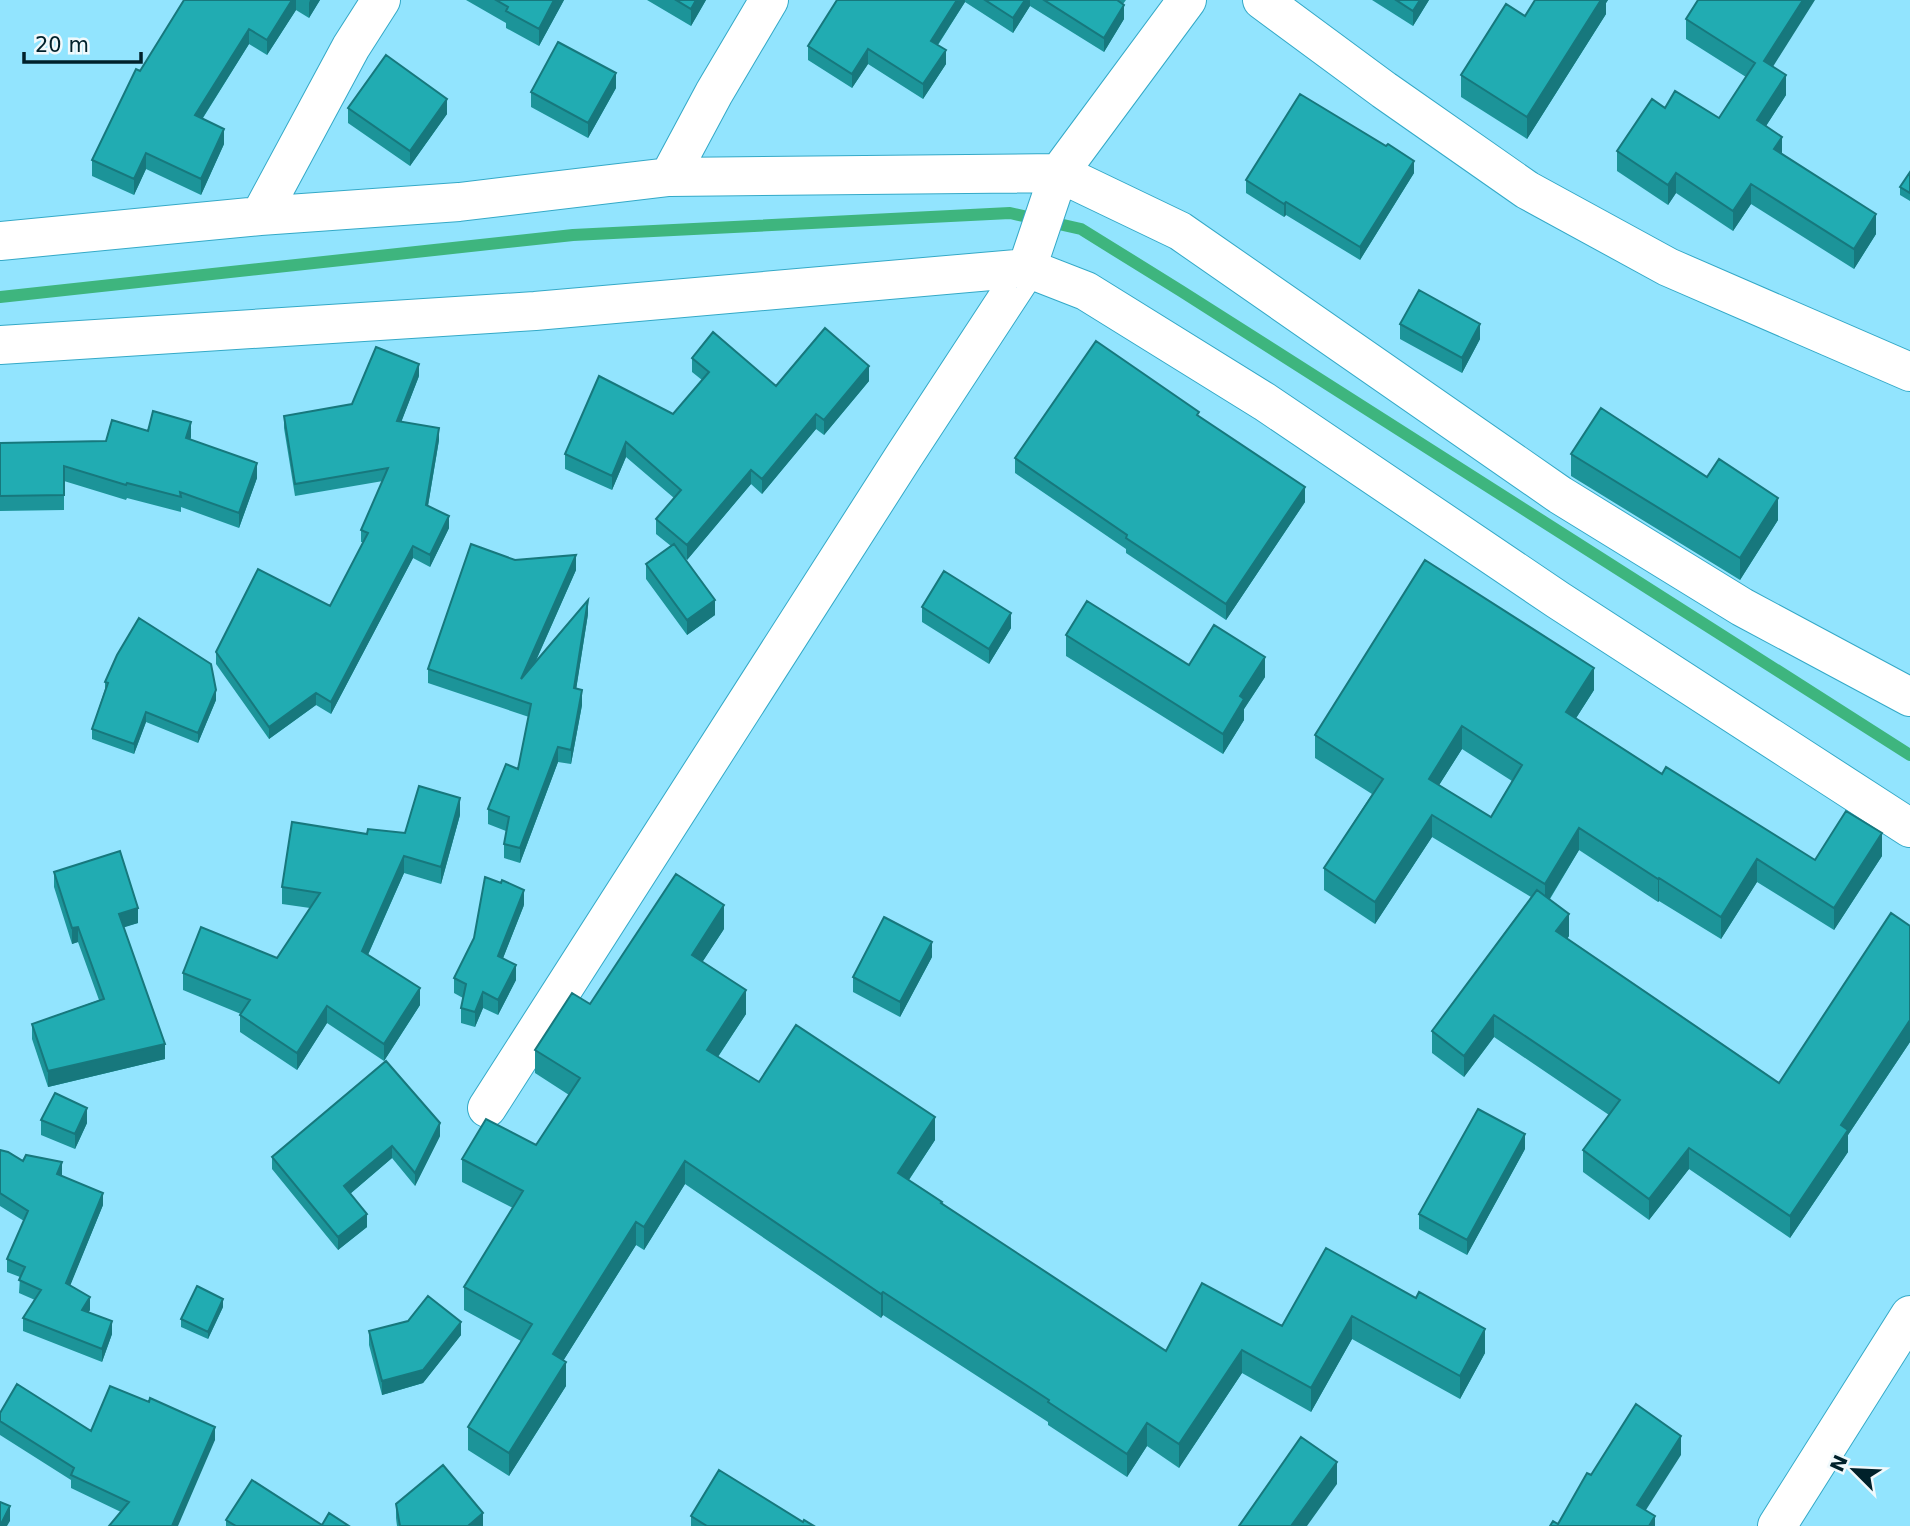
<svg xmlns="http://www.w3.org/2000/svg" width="1910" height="1526" font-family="'DejaVu Sans',sans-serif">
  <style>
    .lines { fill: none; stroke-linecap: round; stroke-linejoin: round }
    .stream { stroke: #3eb57e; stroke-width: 12 }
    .minor-casing { stroke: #34a9c7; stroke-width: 40 }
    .primary-casing { stroke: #34a9c7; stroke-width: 40 }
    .minor { stroke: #fff; stroke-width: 38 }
    .primary { stroke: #fff; stroke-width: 38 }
    .wall { fill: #1c9499; fill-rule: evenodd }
    .shaded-wall { fill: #17787d }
    .building { fill: #21acb2; stroke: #17787d; stroke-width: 2; fill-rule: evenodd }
  </style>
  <rect width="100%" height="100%" fill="#92e4fe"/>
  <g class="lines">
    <!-- stream -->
    <path class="stream" d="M0,297L573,235L1010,213L1081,229L1181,291L1910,755"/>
    <!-- minor casing -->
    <g class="minor-casing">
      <path id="minor" d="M1262,0L1384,90L1527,190L1668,267L1910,372
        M669,177L714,93L769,0
        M260,216L351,47L381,0
        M0,241L260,216L459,202L669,177L1059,173L1180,231L1560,495L1742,607L1910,697
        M0,345L535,311L1027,268L1086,291L1265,402L1558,600L1910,828
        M487,1108L904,456L1027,268L1059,173L1187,0"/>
    </g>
    <!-- primary casing -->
    <g class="primary-casing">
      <path id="primary" d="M1777,1526L1910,1315"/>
    </g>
    <!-- minor -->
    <use href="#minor" class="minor"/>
    <!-- primary -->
    <use href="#primary" class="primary"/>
  </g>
  <!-- wall -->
  <path class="wall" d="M184,0H320L309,18L296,10L267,55L249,44L203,118L224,144L201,195L146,169L134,195L92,176V160L140,71Z
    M466,0H564L539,46L506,28V23Z
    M647,0H706L691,26Z
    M837,0H1126L1123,4L1124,19L1104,52L1030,6L1013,33L965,2L938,45L946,64L923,99L868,64L852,88L808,60V46Z
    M1372,0H1429L1413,26Z
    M1535,0H1608L1606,3V14L1527,139L1461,97V75L1525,16Z
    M1686,19L1773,67L1786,95L1766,126L1782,154L1876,234L1854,269L1751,204L1733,231L1676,193L1668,205L1617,171V151L1665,108L1719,118L1746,77L1686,39Z
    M616,88L588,138L531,107V92Z
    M348,108L447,114L410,166L348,123Z
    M1910,172V201L1900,195V187Z
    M1414,173L1360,260L1286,215L1284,217L1246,193V180Z
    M1400,324L1480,339L1462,373L1400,339Z
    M692,358L776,386L869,381L824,435L816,429L762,494L751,484L687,560L685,558L715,615L687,635L646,579V564L671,546L656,534V519L674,498L626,457L612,490L565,469V454L673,414L702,380L692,372Z
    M419,376L401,422L439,440L428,506L449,528L430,567L413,558L331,714L316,705L269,739L216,664V652L330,606L363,542H361V530L383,481L295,496L284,428V416L352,404Z
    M1199,416L1305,502L1226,620L1126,553V549L1015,473V458Z
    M148,431L191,437L190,440L257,478L239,528L181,507V512L127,498L126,500L64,481V510L0,511V443L106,441Z
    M1571,454L1707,477L1778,520L1740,580L1571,476Z
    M515,560L576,570L535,663L588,614L576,689L582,705L571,764L558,762L520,863L504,858V844L506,831L488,824V809L518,769L529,717L428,683V669Z
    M922,607L1011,628L989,664L922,622Z
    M1066,635L1189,665L1265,677L1244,709V720L1223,754L1066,656Z
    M105,682L216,700L198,743L146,722L134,754L92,739V729L105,689Z
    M1594,690L1576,718L1662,774L1815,860L1882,856L1834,930L1757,882L1721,939L1659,901L1658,902L1579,850L1550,899L1569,936L1567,939L1779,1083L1910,926V1042L1848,1135V1152L1790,1238L1689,1169L1649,1220L1583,1172V1150L1609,1115L1494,1037L1464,1077L1432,1053V1031L1531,897L1432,837L1375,924L1324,890V868L1372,794L1315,758V735ZM1462,749L1512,781L1491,817L1439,785Z
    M460,815L441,884L404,873L368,955L420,1005L384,1061L327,1023L297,1070L240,1032V1015L241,1014L183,990V973L277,958L310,908L282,904V887L367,834L405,833Z
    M54,872L138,923L123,927L165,1059L48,1087L32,1039V1024L99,1000L78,942L72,944L54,887Z
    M524,905L503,958L516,980L498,1015L483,1008L475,1027L461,1023V1008L463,998L454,993V978Z
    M724,929L702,962L746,1014L718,1057L759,1082L935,1140L909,1180L942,1204L1166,1351L1282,1326L1326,1248L1485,1353L1460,1399L1352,1339L1311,1412L1242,1373L1179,1468L1147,1446L1127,1477L1048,1425V1422L883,1315L881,1318L685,1184L644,1250L636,1245L563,1361L566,1386L509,1476L468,1450V1427L521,1341L464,1310V1287L513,1208L462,1182V1159L536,1145L569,1095L535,1073V1050L590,1004Z
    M932,957L900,1017L853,992V977Z
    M41,1120L87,1123L75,1149L41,1135Z
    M440,1136L415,1186L392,1158L350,1194L367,1227L338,1250L272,1169V1157Z
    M1525,1149L1467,1255L1419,1229V1214Z
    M0,1150L23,1161L62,1175V1176L103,1205L70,1285L90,1310L88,1312L112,1334L102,1362L23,1331V1318L35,1300L19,1293L20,1277L7,1272V1259L24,1221L0,1206Z
    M223,1307L208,1339L181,1327V1319Z
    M369,1331L461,1335L423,1383L382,1395L369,1345Z
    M0,1413L91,1431L215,1440L121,1512L71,1488V1480L0,1435Z
    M396,1504L483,1526H397L396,1518Z
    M691,1516L803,1522L814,1526H691Z
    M226,1520L322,1525L349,1526H226Z"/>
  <!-- shaded-wall -->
  <path class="shaded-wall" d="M292,0H296V10L267,55V40Z
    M310,0H320L309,18V3Z
    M554,0H564L539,46V29Z
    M696,0H706L691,26V9Z
    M957,0H965V2L931,55V41Z
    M1025,0H1030V6L1013,33V18Z
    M1420,0H1429L1413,26V11Z
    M1601,0H1608L1606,3V14L1527,139V117Z
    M1803,0H1815L1764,81V61Z
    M1124,5V19L1104,52V38Z
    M249,29V44L195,130V115Z
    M868,49V64L852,88V74Z
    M946,50V64L923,99V84Z
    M616,73V88L588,138V123Z
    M1786,75V95L1757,140V120Z
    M447,99V114L410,166V151Z
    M224,129V144L201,195V179Z
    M1782,137V157L1774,149Z
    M146,153V169L134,195V179Z
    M1414,161V173L1360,260V247Z
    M1676,173V193L1668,205V185Z
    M1751,184V204L1733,231V211Z
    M1286,202V215L1284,217V204Z
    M1876,214V234L1854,269V249Z
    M1480,324V339L1462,373V358Z
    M419,364V376L397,433V421Z
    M869,366V381L824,435V420Z
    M816,414V429L762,494V479Z
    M191,422V437L186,454V438Z
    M439,428V440L426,517V505Z
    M626,442V457L612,490V476Z
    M257,463V478L239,528V513Z
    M751,470V484L687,560V545Z
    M1305,487V502L1226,620V604Z
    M1778,498V520L1740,580V558Z
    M449,516V528L430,567V555Z
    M413,546V558L331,714V702Z
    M576,555V570L521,694V679Z
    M588,600V614L574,703V688Z
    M715,600V615L687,635V620Z
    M1011,613V628L989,664V649Z
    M1265,657V677L1244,709V720L1223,754V734L1240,696Z
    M1594,668V690L1566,734V712Z
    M216,690V700L198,743V733Z
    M582,690V705L571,764V750Z
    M316,693V705L269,739V727Z
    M146,712V722L134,754V744Z
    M1462,726V749L1429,801V779Z
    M558,747V762L520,863V848Z
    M460,798V815L441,884V867Z
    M1432,815V837L1375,924V902Z
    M1579,828V850L1545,906V884Z
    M1882,833V856L1834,930V908Z
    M404,856V873L362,968V951Z
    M1757,859V882L1721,939V917Z
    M1659,878V901L1658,902V879Z
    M524,890V905L498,971V956Z
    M724,905V929L692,978V955Z
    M138,908V923L119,929V914Z
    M1569,914V936L1556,953V931Z
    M78,927V942L72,944V928Z
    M932,942V957L900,1017V1002Z
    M516,965V980L498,1015V1000Z
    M420,988V1005L384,1061V1044Z
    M746,990V1014L707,1073V1050Z
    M483,992V1008L475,1027V1012Z
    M327,1006V1023L297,1070V1053Z
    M1494,1015V1037L1464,1077V1056Z
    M1910,1020V1042L1848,1135V1152L1790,1238V1216L1841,1125Z
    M165,1044V1059L48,1087V1071Z
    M87,1108V1123L75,1149V1134Z
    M935,1117V1140L898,1196V1173Z
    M440,1123V1136L415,1186V1173Z
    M1525,1134V1149L1467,1255V1240Z
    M392,1146V1158L344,1199V1186Z
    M1689,1148V1169L1649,1220V1199Z
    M685,1161V1184L644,1250V1227Z
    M62,1162V1175L57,1186V1174Z
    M103,1193V1205L66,1296V1283Z
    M367,1214V1227L338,1250V1237Z
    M636,1222V1245L553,1377V1354Z
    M883,1292V1315L881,1318V1294Z
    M90,1297V1310L82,1323V1310Z
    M223,1299V1307L208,1339V1332Z
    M1352,1316V1339L1311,1412V1388Z
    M112,1321V1334L102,1362V1349Z
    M461,1322V1335L423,1383L382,1395V1381Z
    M1485,1329V1353L1460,1399V1376Z
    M1242,1350V1373L1179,1468V1444Z
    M566,1362V1386L509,1476V1453Z
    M1147,1423V1446L1127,1477V1454Z
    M215,1427V1440L178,1526H172Z
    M1681,1436V1455L1637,1524V1505Z
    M1337,1462V1484L1307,1526H1291Z
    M10,1506V1521L7,1526H0Z
    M483,1513V1526H468Z
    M1655,1516V1526H1649Z"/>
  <!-- building -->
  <path class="building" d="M184,0H292L267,40L249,29L195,115L224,129L201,179L146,153L134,179L92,160L136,69L140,71Z
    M496,0H554L539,29L506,11L508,7Z
    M676,0H696L691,9Z
    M837,0H957L931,41L946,50L923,84L868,49L852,74L808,46Z
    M985,0H1025L1013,18Z
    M1044,0H1117L1124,5L1104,38Z
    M1396,0H1420L1413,11Z
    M1535,0H1601L1527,117L1461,75L1506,4L1525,16Z
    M1698,0H1803L1764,61L1786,75L1757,120L1782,137L1774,149L1876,214L1854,249L1751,184L1733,211L1676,173L1668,185L1617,151L1652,99L1665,108L1675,91L1719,118L1755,63L1686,19Z
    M558,42L616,73L588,123L531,92Z
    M386,55L447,99L410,151L348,108Z
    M1300,94L1386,146L1388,144L1414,161L1360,247L1286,202L1284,204L1246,180Z
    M1910,172V193L1900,187Z
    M1419,290L1480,324L1462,358L1400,324Z
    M825,328L869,366L824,420L816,414L762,479L751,470L687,545L656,519L681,490L626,442L612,476L565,454L599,376L673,414L709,372L692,358L713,332L776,386Z
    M1096,341L1199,412L1197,415L1305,487L1226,604L1126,538L1127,535L1015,458Z
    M376,347L419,364L397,421L439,428L426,505L449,516L430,555L413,546L331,702L316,693L269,727L216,652L258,569L330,606L368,533L361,530L388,468L295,484L284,416L352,404Z
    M1601,408L1707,477L1719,459L1778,498L1740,558L1571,454Z
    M153,411L191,422L186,438L257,463L239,513L180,492L181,497L127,483L126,485L64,466V495L0,496V443L106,441L112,420L148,431Z
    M471,544L515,560L576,555L521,679L588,600L574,688L582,690L571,750L558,747L520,848L504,844L509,817L488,809L506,764L518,769L531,704L428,669Z
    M674,544L715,600L687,620L646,564Z
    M1425,560L1594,668L1566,712L1662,774L1666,767L1815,860L1846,811L1882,833L1834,908L1757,859L1721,917L1659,878L1658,879L1579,828L1545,884L1432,815L1375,902L1324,868L1383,779L1315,735ZM1462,726L1522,765L1491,817L1429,779Z
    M944,571L1011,613L989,649L922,607Z
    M1087,601L1189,665L1214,625L1265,657L1240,696L1244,699L1223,734L1066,635Z
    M139,618L211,664L216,690L198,733L146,712L134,744L92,729L108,683L105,682L117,655Z
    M419,786L460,798L441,867L404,856L362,951L420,988L384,1044L327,1006L297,1053L240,1015L250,1000L183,973L201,927L277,958L320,893L282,887L292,822L367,834L368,829L405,833Z
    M120,851L138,908L119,914L165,1044L48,1071L32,1024L104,999L78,927L72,928L54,872Z
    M676,874L724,905L692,955L746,990L707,1050L759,1082L796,1025L935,1117L898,1173L942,1202L941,1203L1166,1351L1202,1283L1282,1326L1326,1248L1416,1298L1419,1292L1485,1329L1460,1376L1352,1316L1311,1388L1242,1350L1179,1444L1147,1423L1127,1454L1048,1402L1049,1400L883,1292L881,1294L685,1161L644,1227L636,1222L553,1354L566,1362L509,1453L468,1427L532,1324L464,1287L523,1191L462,1159L486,1119L536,1145L580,1078L535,1050L572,993L590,1004Z
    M485,877L501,883L502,880L524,890L498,956L516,965L498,1000L483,992L475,1012L461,1008L466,984L454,978L474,938Z
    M1537,890L1569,914L1556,931L1779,1083L1891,913L1910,926V1020L1841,1125L1848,1130L1790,1216L1689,1148L1649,1199L1583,1150L1620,1100L1494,1015L1464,1056L1432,1031Z
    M884,917L932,942L900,1002L853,977Z
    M386,1061L440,1123L415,1173L392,1146L344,1186L367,1214L338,1237L272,1157Z
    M55,1093L87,1108L75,1134L41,1120Z
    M1478,1109L1525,1134L1467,1240L1419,1214Z
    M0,1150L8,1152L23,1161L26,1155L62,1162L57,1174L103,1193L66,1283L90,1297L82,1310L112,1321L102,1349L23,1318L41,1290L19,1280L25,1267L7,1259L28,1211L0,1193Z
    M197,1286L223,1299L208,1332L181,1319Z
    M428,1296L461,1322L423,1370L382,1381L369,1331L408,1321Z
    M17,1384L91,1431L110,1386L149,1402L150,1398L215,1427L172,1526H109L129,1502L71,1475L74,1468L0,1421V1413Z
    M1636,1404L1681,1436L1637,1505L1655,1516L1649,1526H1550L1553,1521L1558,1524L1587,1473L1591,1475Z
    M1301,1437L1337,1462L1291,1526H1239Z
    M443,1465L483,1513L468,1526H400L396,1504Z
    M719,1470L803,1522L804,1520L814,1526H707L691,1516Z
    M252,1480L322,1525L329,1513L349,1526H236L226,1520Z
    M0,1502L10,1506L0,1526Z"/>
  <!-- north arrow -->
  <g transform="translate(1854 1470) rotate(294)" stroke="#f0f9fc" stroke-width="5" paint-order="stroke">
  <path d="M0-5L12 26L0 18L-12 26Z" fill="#00212b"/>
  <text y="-10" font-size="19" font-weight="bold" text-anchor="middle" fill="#00212b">N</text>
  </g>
  <!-- scale -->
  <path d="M24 52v10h117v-10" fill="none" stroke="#00212b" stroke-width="3.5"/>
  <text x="35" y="52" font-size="21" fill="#00212b" stroke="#f0f9fc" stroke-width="5" paint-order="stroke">20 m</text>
</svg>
